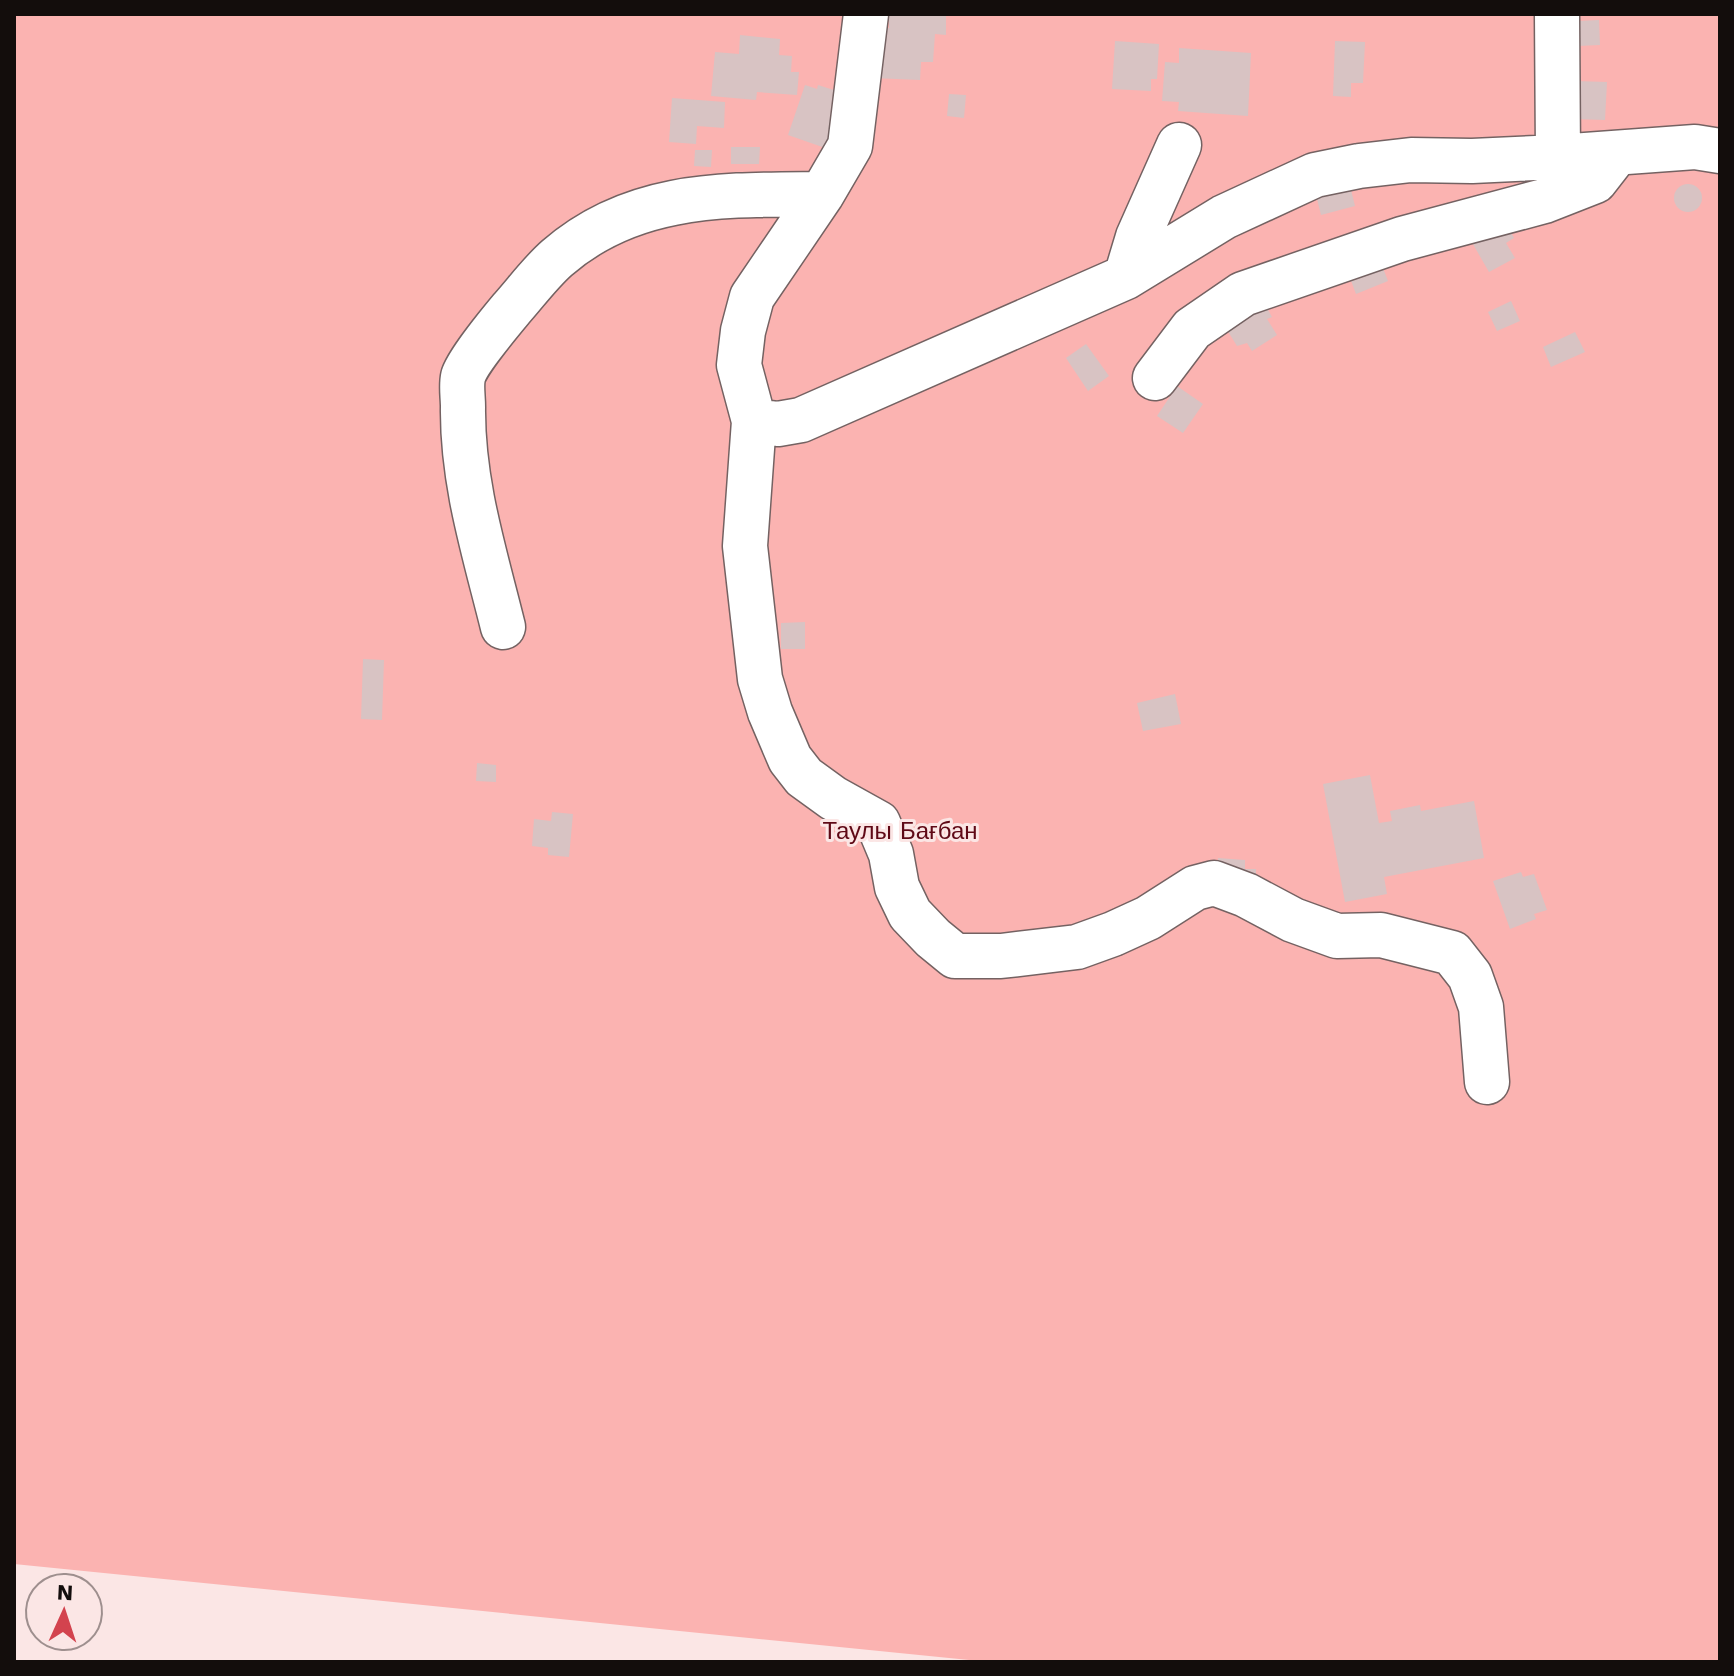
<svg xmlns="http://www.w3.org/2000/svg" width="1734" height="1676" font-family="'Work Sans',sans-serif">
  <style>
    .green { fill: #fbb3b1 }
    .building { fill: #d8c3c3 }
    .lines { fill: none; stroke-linecap: round; stroke-linejoin: round }
    .minor-casing { stroke: #746262; stroke-width: 47 }
    .minor { stroke: #fff; stroke-width: 44 }
    .labels { text-anchor: middle; dominant-baseline: central; stroke-width: 6; stroke-linejoin: round; paint-order: stroke }
    .park-label { font-size: 24px; fill: #5f0916; stroke: #fbe6e5 }
  </style>
  <rect width="100%" height="100%" fill="#fbe6e5"/>
  <!-- green -->
  <path class="green" d="M14,14H1720V1662H989L14,1564Z"/>
  <!-- building -->
  <path class="building" d="M889,14H946V35L935,34L933,62H921L920,80L872,78L874,27L889,28Z
    M1599,20L1600,45L1578,46V21Z
    M740,35L780,39L779,55L792,56L791,72H799L797,95L757,92L756,100L711,96L715,52L739,54Z
    M1115,41L1159,44L1157,79H1151V91L1112,89Z
    M1335,41L1365,42L1363,83H1351V97L1333,96Z
    M1179,48L1251,53L1248,116L1178,111L1179,102L1162,101L1165,62L1179,63Z
    M1576,81L1607,82L1605,120L1574,119Z
    M805,85L817,89L818,85L840,92L828,149L788,135Z
    M949,94L966,95L964,118L947,116Z
    M672,98L725,102L724,128L697,126L696,144L669,142Z
    M731,147H760L759,164H731Z
    M695,150H712L711,167L694,166Z
    M1674 198a14 14 0 1 1 28 0a14 14 0 1 1-28 0Z
    M1350,186L1355,206L1321,215L1316,195Z
    M1507,225L1514,238L1506,243L1515,258L1489,272L1470,239Z
    M1380,260L1388,281L1356,294L1348,273Z
    M1263,301L1272,317L1267,319L1277,335L1252,351L1247,343L1237,346L1224,325Z
    M1511,301L1520,321L1497,331L1488,312Z
    M1575,332L1585,352L1551,367L1543,347Z
    M1086,344L1109,376L1088,391L1066,358Z
    M1177,386L1203,404L1183,433L1157,416Z
    M805,622V649H781V623Z
    M363,659L384,660L382,720L361,719Z
    M1175,694L1181,724L1143,731L1137,703Z
    M477,763L496,765V782L476,781Z
    M1370,775L1379,823L1392,821L1390,811L1420,805L1421,811L1474,801L1484,858L1384,877L1387,894L1345,902L1323,784Z
    M552,812L573,814L569,857L548,855V848L532,846L534,819L551,821Z
    M1218,858L1245,860V869H1256V883L1217,882Z
    M1521,872L1523,877L1534,874L1547,910L1534,914L1536,919L1510,929L1493,881Z"/>
  <g class="lines">
    <!-- minor casing -->
    <g class="minor-casing">
      <path id="minor" d="M866,14L850,146L822,194L752,297L743,331L739,365L754,421L778,424L801,420L1126,277L1224,217L1315,175L1359,166L1411,160L1472,161L1558,157L1695,147L1720,151
        M1557,14L1558,157
        M1126,277L1138,237L1179,145
        M1155,378L1192,329L1243,294L1402,239L1544,201L1595,181L1616,154
        M754,421L745,546L760,679L770,712L790,759L804,777L833,798L878,823L891,854L897,887L910,914L933,938L955,956H1001L1077,947L1113,934L1148,918L1195,888L1214,883L1246,895L1293,920L1337,936L1381,935L1452,953L1470,976L1481,1007L1487,1082
        M503,627C485,554 462,483 463,407C463,397 461,386 463,377C466,363 502,320 512,308C527,291 541,272 557,258C634,191 726,195 822,194"/>
    </g>
    <!-- minor -->
    <use href="#minor" class="minor"/>
  </g>
  <g class="labels">
    <!-- park labels -->
    <g class="park-label">
      <text x="900" y="831">Таулы Бағбан</text>
    </g>
  </g>
  <!-- border -->
  <rect width="1734" height="1676" fill="none" stroke="#130d0c" stroke-width="32"/>
  <!-- north arrow -->
  <g transform="translate(64 1612) rotate(3)"><circle r="38" fill="#fbe6e5" stroke="#9e8f8e" stroke-width="2"/>
  <path d="M0-6L14 30L0 20L-14 30Z" fill="#d3434e"/>
  <text y="-12" font-size="22" font-weight="bold" text-anchor="middle" fill="#130d0c">N</text>
  </g>
</svg>
